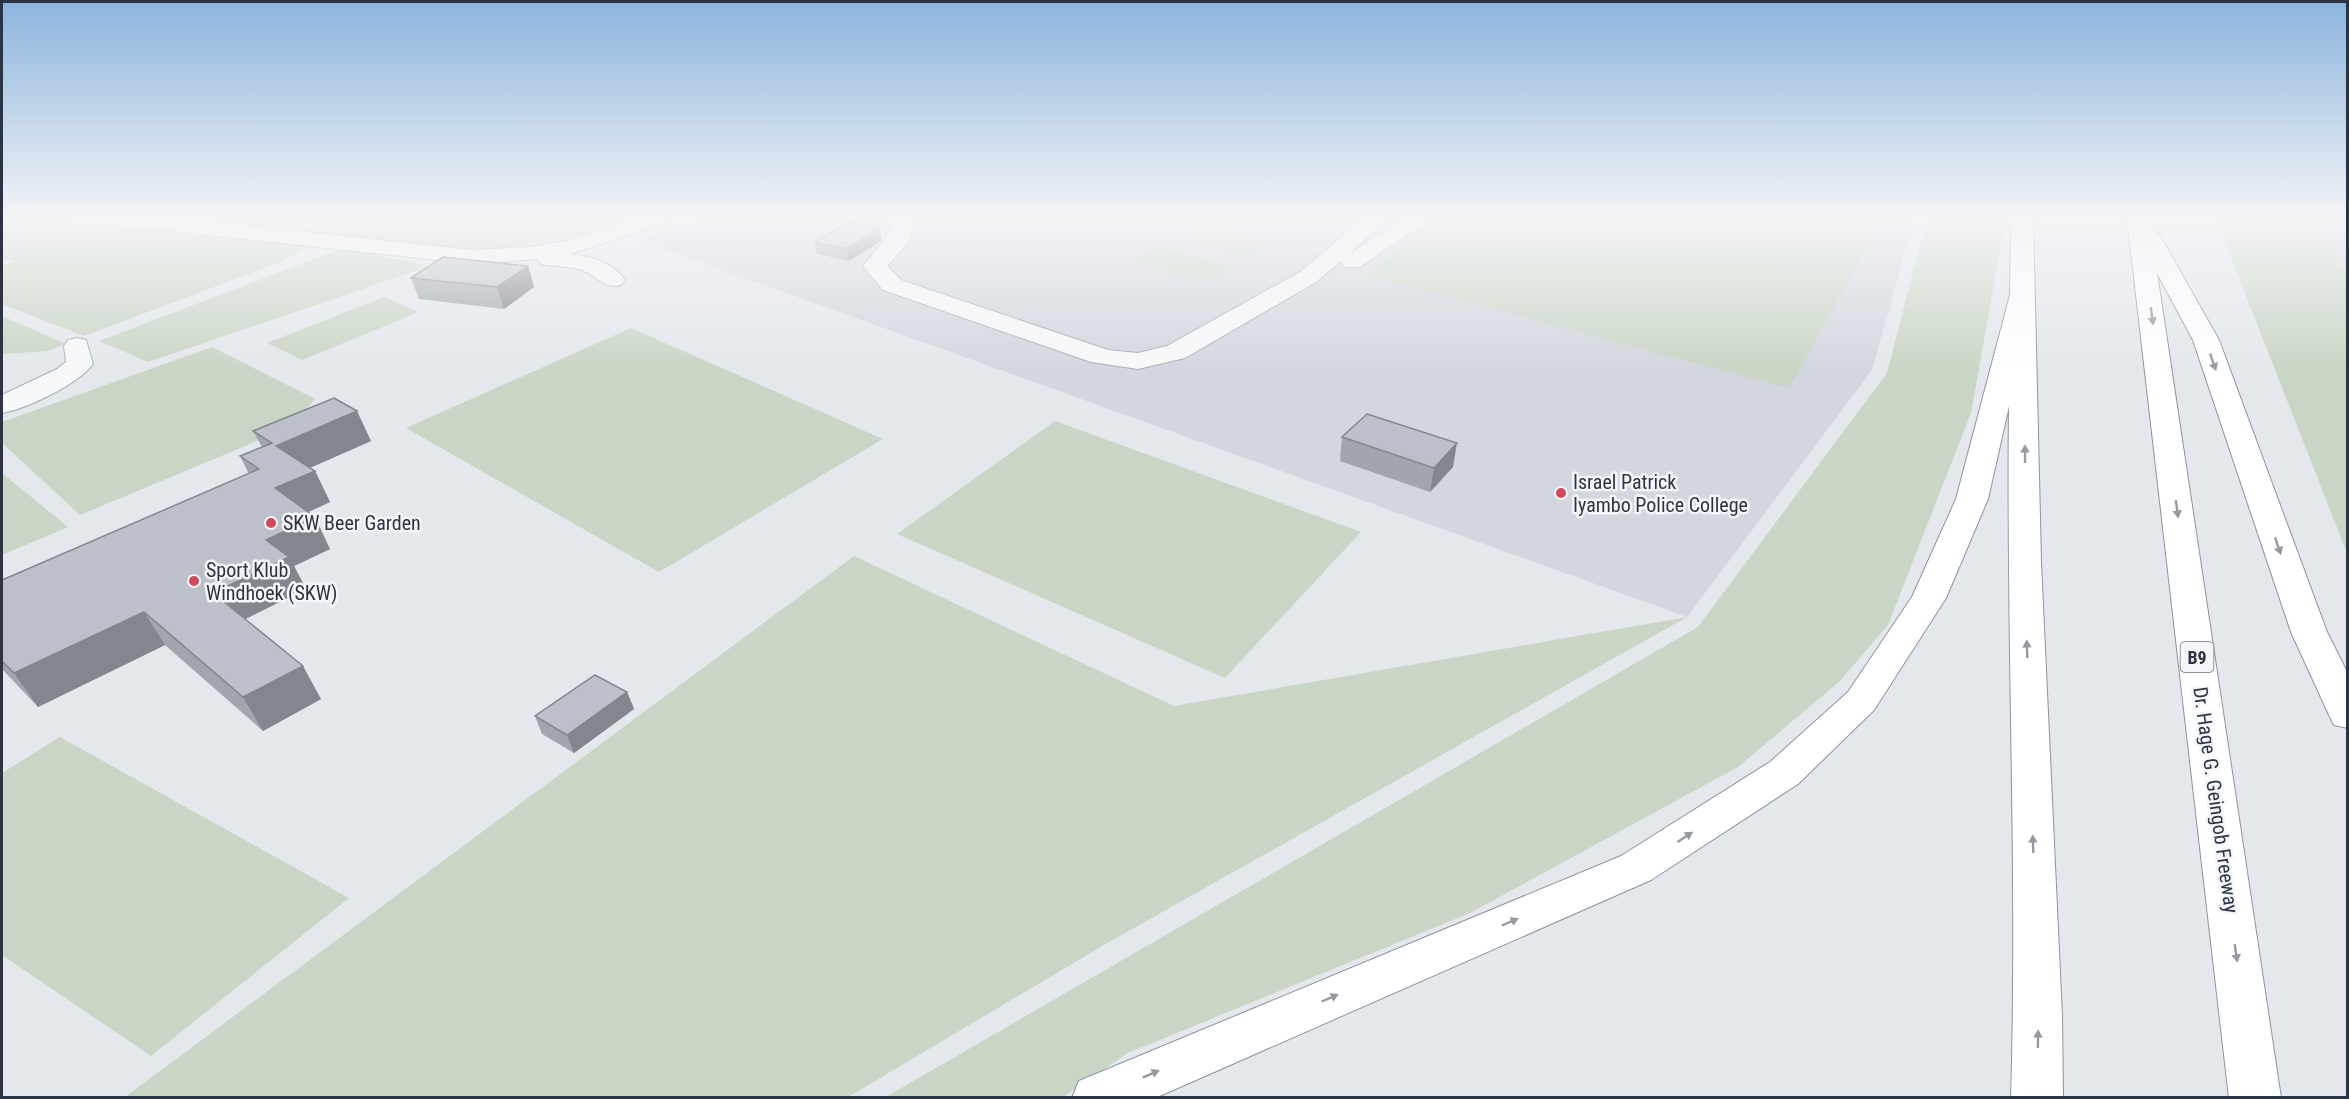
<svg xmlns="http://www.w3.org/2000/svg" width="2349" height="1099" font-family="'Roboto Condensed',sans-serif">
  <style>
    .built { fill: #d2d6de }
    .green { fill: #c9d6c5 }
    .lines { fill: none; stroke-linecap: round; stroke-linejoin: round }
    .minor-casing { stroke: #a9aeb7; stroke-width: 2 }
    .highway-casing { stroke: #8b94a3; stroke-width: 2 }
    .minor { fill: #f7f8fa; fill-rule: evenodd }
    .highway { fill: #fff; fill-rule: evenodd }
    .wall { fill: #a1a5ae }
    .shaded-wall { fill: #83868d }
    .building { fill: #bbc0ca; stroke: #83868d; stroke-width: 1.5 }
    .oneway { fill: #959aa2 }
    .poi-dot { fill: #d1495b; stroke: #f4f6f9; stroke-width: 2 }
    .labels { text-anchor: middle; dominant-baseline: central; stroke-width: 5; stroke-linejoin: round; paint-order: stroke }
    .shield { fill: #f4f6f9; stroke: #676e7b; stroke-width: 1.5 }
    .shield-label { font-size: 18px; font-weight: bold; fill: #2b3445 }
    .poi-label { font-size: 20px; fill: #2b3445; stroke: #f4f6f9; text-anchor: start }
    .street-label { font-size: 20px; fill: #2b3445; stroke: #f4f6f9 }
  </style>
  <rect width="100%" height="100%" fill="#e4e7ec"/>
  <!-- built -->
  <path class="built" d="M709,217H1915L1872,370L1687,617L639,240Z
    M2312,217H2347V273Z"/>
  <!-- green -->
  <path class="green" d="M2,217H30L310,246L278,263L84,336L2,304V266L14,261L2,258Z
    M154,217H634L593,233L488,250Z
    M1440,217H1824L1878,228L1789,388L1366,276Z
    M1927,217H2006L1971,413L1888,625L1840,681L1738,767L1470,913L1128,1053L1063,1097L884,1098L1698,627L1887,373Z
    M2215,217H2311L2347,274V553Z
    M1200,223L1269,242L1246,257L1176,237Z
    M1159,246L1230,267L1205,283L1133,261Z
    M335,251L362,252L430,266L148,362L99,341Z
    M384,297L419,312L302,360L267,343Z
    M2,316L66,344L48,351L2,354Z
    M631,328L883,439L659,572L406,428Z
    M212,347L315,399L291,427L80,515L2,443V422Z
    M1055,421L1361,532L1225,678L897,534Z
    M2,473L68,527L2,555Z
    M854,556L1174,706L1687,617L1109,942L848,1097H125Z
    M60,737L349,898L151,1056L2,955V773Z"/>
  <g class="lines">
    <!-- minor casing -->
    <g class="minor-casing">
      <path id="minor" d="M98,217H165L473,250L529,247L571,240L640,217H671L668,222L570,254C590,256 613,262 625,280L621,285C603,290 596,274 579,269C566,266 553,267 541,264L538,259L473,264L109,224L101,222Z
        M882,217H907L915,224L908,243L887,266L901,280L1108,350L1138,353L1167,346L1300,272L1366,217H1390L1350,253L1409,217H1434L1360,267H1344L1341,261L1316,282L1185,358L1138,369L1091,362L883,290L863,266L891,232L892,226Z
        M77,338L86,340L93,364C79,384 26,409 2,413V395L57,369L66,362L64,346L68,340Z"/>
    </g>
    <!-- highway casing -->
    <g class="highway-casing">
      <path id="highway" d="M2011,217H2033L2041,562L2062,1016L2063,1098H2011C2018,867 2006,636 2009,406L1988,499L1946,598L1874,710L1798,784L1651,880L1155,1098H1072L1079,1081L1621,856L1770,762L1848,692L1912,597L1956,499L2010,295Z
        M2127,217H2149L2151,228L2159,234L2219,340L2327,632L2348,674V728L2334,725L2329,715L2291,632L2193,340L2157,273L2281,1098H2229Z"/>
    </g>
    <!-- minor -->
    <use href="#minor" class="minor"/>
    <!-- highway -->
    <use href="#highway" class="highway"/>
  </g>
  <!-- wall -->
  <path class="wall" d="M880,228L881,241L849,261L817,254L815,242Z
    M528,266L534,287L504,309L419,299L411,278Z
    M253,431L371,441L310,468L315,471L330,502L308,512L330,549L294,566L306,589L245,619L321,699L263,731L165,645L38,707L2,669V580L249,474L240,456L262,447Z
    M1342,437L1453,467L1430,492L1340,461Z
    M627,692L634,709L574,753L542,734L535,716Z"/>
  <!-- shaded-wall -->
  <path class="shaded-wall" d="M880,228L881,241L849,261L847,249Z
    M528,266L534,287L504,309L497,287Z
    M357,411L371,441L291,476L276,446Z
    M1457,443L1453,467L1430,492L1434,468Z
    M315,471L330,502L291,520L275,488Z
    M315,517L330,549L294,566L306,589L231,626L213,593L266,540Z
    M144,612L165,645L38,707L14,673Z
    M303,666L321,699L263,731L243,697Z
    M627,692L634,709L574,753L567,735Z"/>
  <!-- building -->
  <path class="building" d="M849,222L880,228L847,249L815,242Z
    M443,257L528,266L497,287L411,278Z
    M334,398L357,411L276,446L315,471L275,488L315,517L266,540L289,557L213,593L303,666L243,697L144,612L14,673L2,661V580L259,469L240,456L272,443L253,431Z
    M1367,414L1457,443L1434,468L1342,437Z
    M595,675L627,692L567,735L535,716Z"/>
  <!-- one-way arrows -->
  <defs><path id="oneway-solid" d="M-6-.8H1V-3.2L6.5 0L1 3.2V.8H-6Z" transform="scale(1.5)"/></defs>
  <g class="oneway">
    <use href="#oneway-solid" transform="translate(2152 316) rotate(82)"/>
    <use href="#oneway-solid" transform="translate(2213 362) rotate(71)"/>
    <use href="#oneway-solid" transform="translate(2025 454) rotate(-90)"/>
    <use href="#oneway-solid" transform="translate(2177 509) rotate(82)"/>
    <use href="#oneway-solid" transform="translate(2278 546) rotate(71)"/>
    <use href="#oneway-solid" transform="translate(2027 649) rotate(-92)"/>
    <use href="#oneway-solid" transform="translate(1685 837) rotate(-33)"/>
    <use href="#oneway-solid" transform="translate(2033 844) rotate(-92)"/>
    <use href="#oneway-solid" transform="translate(1510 922) rotate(-23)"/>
    <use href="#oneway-solid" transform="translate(2236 953) rotate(82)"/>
    <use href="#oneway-solid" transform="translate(1330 998) rotate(-23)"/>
    <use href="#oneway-solid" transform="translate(2038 1039) rotate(-89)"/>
    <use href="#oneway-solid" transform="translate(1151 1074) rotate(-24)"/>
  </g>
  <!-- sky -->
  <linearGradient id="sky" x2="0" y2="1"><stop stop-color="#8bb4dd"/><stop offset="0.59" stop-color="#f3f4f6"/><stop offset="1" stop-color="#f3f4f6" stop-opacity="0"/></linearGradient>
  <rect width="2349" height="370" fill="url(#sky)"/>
  <!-- markers -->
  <g class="poi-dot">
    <circle cx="1561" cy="493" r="6"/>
    <circle cx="271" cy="523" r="6"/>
    <circle cx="194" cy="581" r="6"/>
  </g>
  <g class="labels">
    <!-- shield labels -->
    <rect class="shield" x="2180.5" y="642" width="33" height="30" rx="4.5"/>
    <g class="shield-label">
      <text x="2197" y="657">B9</text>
    </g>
    <!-- poi labels -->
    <g class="poi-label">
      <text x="1573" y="482">Israel Patrick<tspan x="1573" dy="23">Iyambo Police College</tspan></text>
      <text x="283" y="523">SKW Beer Garden</text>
      <text x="206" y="570">Sport Klub<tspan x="206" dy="23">Windhoek (SKW)</tspan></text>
    </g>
    <!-- street labels -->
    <g class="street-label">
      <text transform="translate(2216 800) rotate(82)">Dr. Hage G. Geingob Freeway</text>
    </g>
  </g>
  <!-- border -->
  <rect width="2349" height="1099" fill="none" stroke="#2b3445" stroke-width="6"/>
</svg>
